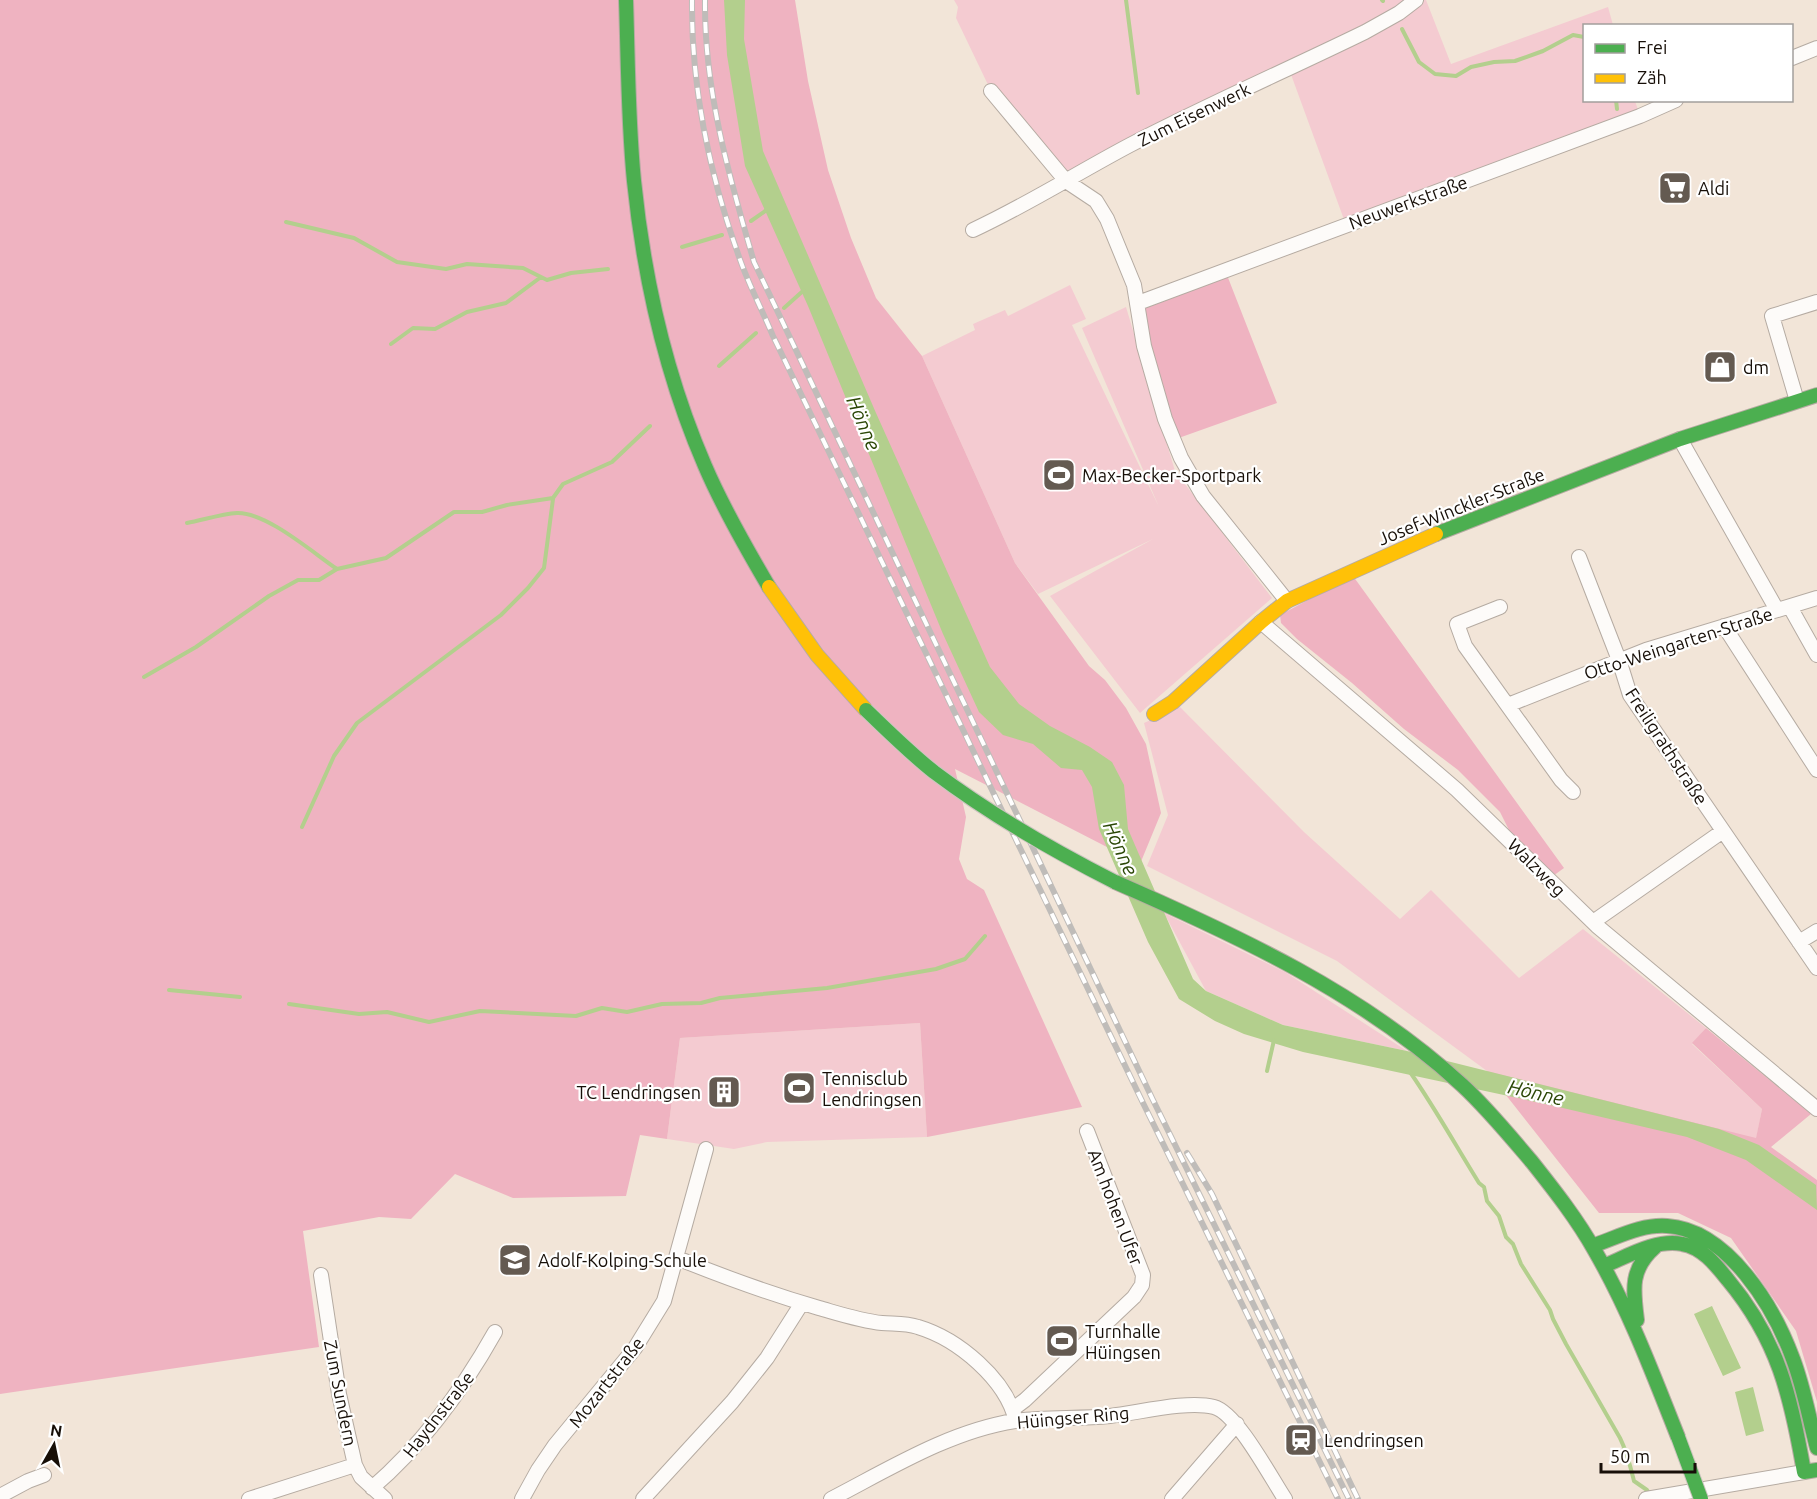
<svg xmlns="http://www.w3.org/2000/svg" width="1817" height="1499" font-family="Ubuntu,sans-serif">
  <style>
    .green { fill: #f4cbd1 }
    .forest { fill: #efb3c1 }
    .water { fill: #b3cf8d }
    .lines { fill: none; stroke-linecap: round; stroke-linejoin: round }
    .stream { stroke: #b3cf8d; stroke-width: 4 }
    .street-casing { stroke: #b5aba2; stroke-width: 16 }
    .fast-casing { stroke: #b5aba2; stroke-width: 16 }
    .slow-casing { stroke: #b5aba2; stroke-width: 16 }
    .street { stroke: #fdfbf9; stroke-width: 14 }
    .fast { stroke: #4caf50; stroke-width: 14 }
    .slow { stroke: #ffc107; stroke-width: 14 }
    .rail-casing { stroke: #bfbcb9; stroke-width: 6 }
    .rail { stroke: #fff; stroke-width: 4; stroke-dasharray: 11; stroke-linecap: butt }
    .fast-bridge-casing { stroke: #ccc5bf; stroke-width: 16; stroke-linecap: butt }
    .fast-bridge { stroke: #4caf50; stroke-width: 14 }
    .labels { text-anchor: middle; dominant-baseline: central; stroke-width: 4.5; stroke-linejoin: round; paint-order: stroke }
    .street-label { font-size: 18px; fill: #170f08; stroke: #fff }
    .poi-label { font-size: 18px; fill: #170f08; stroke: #fff; text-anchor: start }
    .water-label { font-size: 20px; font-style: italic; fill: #2b4706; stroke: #fff }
  </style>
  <rect width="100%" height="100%" fill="#f2e5d8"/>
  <!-- green -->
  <path class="green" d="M954,0H1426L1451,64L1608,7L1613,25L1584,26V100L1635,101L1640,116L1346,225L1289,69L1066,181L990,101L991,91L956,18L958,7Z
    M1070,285L1086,319L1072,325L1159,507L1082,328L1126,307L1175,471L1272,598L1140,713L1050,596L1153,539L1038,594L1015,563L922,356L975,330L973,324L1005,310L1008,316Z
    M1180,707L1304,832L1400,919L1431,890L1519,978L1583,929L1706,1028L1692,1044L1762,1109L1756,1139L1487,1071L1337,961L1147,866L1168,815L1144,723Z
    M1164,913L1285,972L1407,1051L1283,1025L1206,991Z
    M920,1023L927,1137L767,1142L734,1149L667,1139L680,1038Z"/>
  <!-- forest -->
  <path class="forest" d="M0,0H795L808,81L828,170L851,238L876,298L922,356L1015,563L1089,666L1105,680L1126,708L1146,744L1161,813L1140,864L955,769L966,817L959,859L967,879L984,890L1082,1107L927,1137L920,1023L680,1038L667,1139L640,1135L626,1196L513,1198L455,1174L411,1219L379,1217L303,1231L319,1347L0,1394Z
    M1225,270L1277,403L1173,440L1138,303Z
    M1353,576L1564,868L1553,876L1509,830L1500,812L1458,770L1404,729L1352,683L1297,639L1281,623L1280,615Z
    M1706,1028L1811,1114L1771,1147L1817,1180V1402L1796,1331L1731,1238L1678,1213H1599L1487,1071L1756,1138L1762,1109L1692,1043Z"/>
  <!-- water -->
  <path class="water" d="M724,0H745L744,39L763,151L876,413L990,667L1019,704L1050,726L1090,747L1112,762L1124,785L1128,829L1193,979L1206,991L1283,1025L1407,1051L1719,1129L1759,1145L1816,1185L1817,1210L1746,1160L1687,1137L1550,1105L1303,1052L1244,1034L1215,1021L1179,999L1148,942L1099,829L1092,787L1082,770L1061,768L1033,744L1003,735L979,712L943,634L808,306L745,166L727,55Z
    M1712,1306L1741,1368L1723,1376L1694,1314Z
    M1753,1387L1764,1431L1746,1436L1735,1392Z"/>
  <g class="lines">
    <!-- stream -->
    <path class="stream" d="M1126,0L1138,93
      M1382,0L1383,1
      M1402,29L1419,62L1435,74L1456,76L1471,67L1494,62L1515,61L1543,51L1573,35L1584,37
      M1616,100L1617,109
      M751,221L768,209
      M286,222L354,238L397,262L446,269L467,264L523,268L547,280L571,273L608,269
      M682,247L722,235
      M784,308L804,290
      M391,344L413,328L435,329L467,312L506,303L541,277
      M719,366L756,333
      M187,523C203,520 221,514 237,513C266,512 312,552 337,569
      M144,677L196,647L269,596L298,580H319L337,569L386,558L454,512H482L507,505L553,498L563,484L612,462L650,426
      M302,827L334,756L357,723L501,615L528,588L544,568L553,499
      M169,990L240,997
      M289,1004L359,1014L387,1012L429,1022L480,1011L576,1016L602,1008L627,1012L662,1004L701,1003L720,998L827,988L936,969L965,959L985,936
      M1267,1071L1274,1040
      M1410,1072C1435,1108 1456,1146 1479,1183L1484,1187L1487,1201L1499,1216L1506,1237L1513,1244L1521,1264L1550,1310L1553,1319L1566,1344L1620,1438C1627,1452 1630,1465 1634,1481L1647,1490L1651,1496"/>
    <!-- street casing -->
    <g class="street-casing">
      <path id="street" d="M1792,58L1817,48
        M991,91L1066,181L1096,201L1107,219L1134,285L1144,346L1165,419L1181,458L1203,496L1287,601
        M973,230C1027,205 1077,173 1130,145C1207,105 1287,70 1365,32L1399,13L1416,0
        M1138,303L1640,116L1676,100
        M1797,401L1772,316L1817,302
        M1680,439L1777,610
        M1579,557L1619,660L1630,695L1817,968
        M1500,607L1457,624L1465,646L1561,780L1573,792
        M1790,607L1817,655
        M1261,622L1457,790L1597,926L1817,1109
        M1724,626L1817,770
        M1508,705L1646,650L1817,598
        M1593,922L1723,831
        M1799,942L1817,931
        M677,1258C724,1277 771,1294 819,1308C840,1314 861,1321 882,1323C894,1324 906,1323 918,1327C958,1339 1006,1379 1016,1421
        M321,1275L339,1394L355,1465L361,1477L385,1499
        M1013,1409L1025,1400L1134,1297L1142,1285L1143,1275L1087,1131
        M372,1488C422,1445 463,1389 495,1332
        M0,1496L28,1481L44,1475
        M249,1499L355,1465
        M522,1499L538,1470L555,1445L635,1348L664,1301L706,1149
        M643,1499L732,1402L767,1358L802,1303
        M831,1499C889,1469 950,1431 1015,1421C1046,1417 1078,1419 1110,1416C1138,1413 1187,1400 1214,1407C1237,1413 1271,1478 1285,1499
        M1172,1499L1237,1424
        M1646,1499L1804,1472"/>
    </g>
    <!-- fast casing -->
    <g class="fast-casing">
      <path id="fast" d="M626,0C628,60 628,121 634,181C644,279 666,376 705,466C723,508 746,548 769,587
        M1436,534L1680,439L1817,395
        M1115,882C1238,936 1362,993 1462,1085C1487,1108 1510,1136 1532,1162C1555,1191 1577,1219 1595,1251C1629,1310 1653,1374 1678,1437
        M1592,1246C1616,1238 1641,1224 1667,1226C1728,1230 1774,1307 1793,1359C1804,1388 1809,1418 1817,1448
        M1604,1266C1628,1256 1656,1239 1682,1244C1702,1247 1716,1265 1728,1280C1778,1340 1791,1396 1804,1472L1817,1470
        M1637,1320C1633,1289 1630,1269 1655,1247"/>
    </g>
    <!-- slow casing -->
    <g class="slow-casing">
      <path id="slow" d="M769,587L817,655L866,710
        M1154,714L1173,702L1261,622L1287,601L1436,534"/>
    </g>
    <!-- street -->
    <use href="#street" class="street"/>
    <!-- fast -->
    <use href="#fast" class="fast"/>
    <!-- slow -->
    <use href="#slow" class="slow"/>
    <!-- rail casing -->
    <g class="rail-casing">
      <path id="rail" d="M692,0C691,89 711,181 742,265C751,289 763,312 773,336L1144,1105L1338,1499
        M705,0C704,90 729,176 754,262L1153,1100L1349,1499
        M1187,1153L1212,1194L1358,1499"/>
    </g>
    <!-- rail -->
    <use href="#rail" class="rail"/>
    <!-- fast-bridge casing -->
    <g class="fast-bridge-casing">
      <path id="fast-bridge" d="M866,710C888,731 910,753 934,772C991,815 1052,850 1115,882
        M1678,1437L1701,1499"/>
    </g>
    <!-- fast-bridge -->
    <use href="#fast-bridge" class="fast-bridge"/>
  </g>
  <!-- icons -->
  <defs>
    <g id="supermarket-square" transform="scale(1.725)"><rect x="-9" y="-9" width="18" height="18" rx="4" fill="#645a51" stroke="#fff"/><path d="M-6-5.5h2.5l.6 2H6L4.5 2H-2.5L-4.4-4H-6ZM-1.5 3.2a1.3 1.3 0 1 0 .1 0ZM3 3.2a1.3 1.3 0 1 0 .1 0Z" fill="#fff"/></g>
    <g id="shop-square" transform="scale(1.725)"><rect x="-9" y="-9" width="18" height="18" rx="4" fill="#645a51" stroke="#fff"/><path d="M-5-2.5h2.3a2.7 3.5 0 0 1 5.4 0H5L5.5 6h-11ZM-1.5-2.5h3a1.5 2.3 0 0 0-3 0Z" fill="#fff"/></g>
    <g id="stadium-square" transform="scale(1.725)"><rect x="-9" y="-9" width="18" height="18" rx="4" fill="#645a51" stroke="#fff"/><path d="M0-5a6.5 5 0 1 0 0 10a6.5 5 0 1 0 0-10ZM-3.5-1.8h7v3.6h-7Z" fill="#fff"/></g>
    <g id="building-square" transform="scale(1.725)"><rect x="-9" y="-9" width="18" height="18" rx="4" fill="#645a51" stroke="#fff"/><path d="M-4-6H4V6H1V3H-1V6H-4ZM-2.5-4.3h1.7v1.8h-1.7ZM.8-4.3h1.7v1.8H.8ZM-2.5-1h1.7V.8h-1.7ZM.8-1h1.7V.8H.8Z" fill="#fff"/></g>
    <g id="school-square" transform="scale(1.725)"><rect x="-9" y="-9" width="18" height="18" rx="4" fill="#645a51" stroke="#fff"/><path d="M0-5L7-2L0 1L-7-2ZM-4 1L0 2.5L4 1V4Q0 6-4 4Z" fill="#fff"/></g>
    <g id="station-square" transform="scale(1.725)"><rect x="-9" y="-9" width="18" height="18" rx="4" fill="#645a51" stroke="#fff"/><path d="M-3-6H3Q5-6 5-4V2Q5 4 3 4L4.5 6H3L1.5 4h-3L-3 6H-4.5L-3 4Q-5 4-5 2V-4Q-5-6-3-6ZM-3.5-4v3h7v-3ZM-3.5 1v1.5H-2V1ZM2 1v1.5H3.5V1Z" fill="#fff"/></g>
  </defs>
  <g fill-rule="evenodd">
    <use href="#supermarket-square" x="1675" y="188"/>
    <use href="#shop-square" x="1720" y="367"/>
    <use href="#stadium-square" x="1059" y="475"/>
    <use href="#stadium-square" x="799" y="1088"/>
    <use href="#building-square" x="724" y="1092"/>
    <use href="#school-square" x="515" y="1260"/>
    <use href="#stadium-square" x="1062" y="1341"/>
    <use href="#station-square" x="1301" y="1440"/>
  </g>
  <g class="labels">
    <!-- street labels -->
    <g class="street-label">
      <text transform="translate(1194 114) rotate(-26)">Zum Eisenwerk</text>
      <text transform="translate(1408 202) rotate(-20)">Neuwerkstraße</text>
      <text transform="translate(1461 506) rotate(-22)">Josef-Winckler-Straße</text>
      <text transform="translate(1678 643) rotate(-18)">Otto-Weingarten-Straße</text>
      <text transform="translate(1667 746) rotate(57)">Freiligrathstraße</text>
      <text transform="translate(1537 867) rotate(45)">Walzweg</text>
      <text transform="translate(1116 1207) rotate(69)">Am hohen Ufer</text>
      <text transform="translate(606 1382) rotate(-52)">Mozartstraße</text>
      <text transform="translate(341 1393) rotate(79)">Zum Sundern</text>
      <text transform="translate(438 1414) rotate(-52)">Haydnstraße</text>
      <text transform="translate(1073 1417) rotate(-5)">Hüingser Ring</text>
    </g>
    <!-- poi labels -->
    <g class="poi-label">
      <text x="1698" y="188">Aldi</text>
      <text x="1743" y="367">dm</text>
      <text x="1082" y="475">Max-Becker-Sportpark</text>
      <text x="822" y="1078">Tennisclub<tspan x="822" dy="21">Lendringsen</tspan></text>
      <text x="701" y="1092" text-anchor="end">TC Lendringsen</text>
      <text x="538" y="1260">Adolf-Kolping-Schule</text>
      <text x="1085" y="1331">Turnhalle<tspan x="1085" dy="21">Hüingsen</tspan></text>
      <text x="1324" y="1440">Lendringsen</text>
    </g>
    <!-- water labels -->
    <g class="water-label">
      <text transform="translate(864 423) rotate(67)">Hönne</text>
      <text transform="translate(1121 848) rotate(66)">Hönne</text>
      <text transform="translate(1536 1092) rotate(13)">Hönne</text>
    </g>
  </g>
  <!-- legend -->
  <rect x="1583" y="24" width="210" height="78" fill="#ffffff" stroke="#a29f9c" stroke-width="1.5"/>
  <rect x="1595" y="44" width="30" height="9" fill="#4caf50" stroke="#a29f9c" stroke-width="1.5"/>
  <text x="1637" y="54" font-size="18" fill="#170f08">Frei</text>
  <rect x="1595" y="74" width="30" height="9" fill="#ffc107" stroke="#a29f9c" stroke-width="1.5"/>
  <text x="1637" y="84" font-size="18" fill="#170f08">Zäh</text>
  <!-- north arrow -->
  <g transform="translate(54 1445) rotate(9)" stroke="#ffffff" stroke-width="4.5" paint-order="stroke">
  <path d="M0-4.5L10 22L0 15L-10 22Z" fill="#170f08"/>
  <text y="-9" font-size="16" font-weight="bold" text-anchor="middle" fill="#170f08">N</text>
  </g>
  <!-- scale -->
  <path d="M1601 1463v9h94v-9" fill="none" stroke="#170f08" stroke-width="3"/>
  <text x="1610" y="1463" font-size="18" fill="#170f08" stroke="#ffffff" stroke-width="4.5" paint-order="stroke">50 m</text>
</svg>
